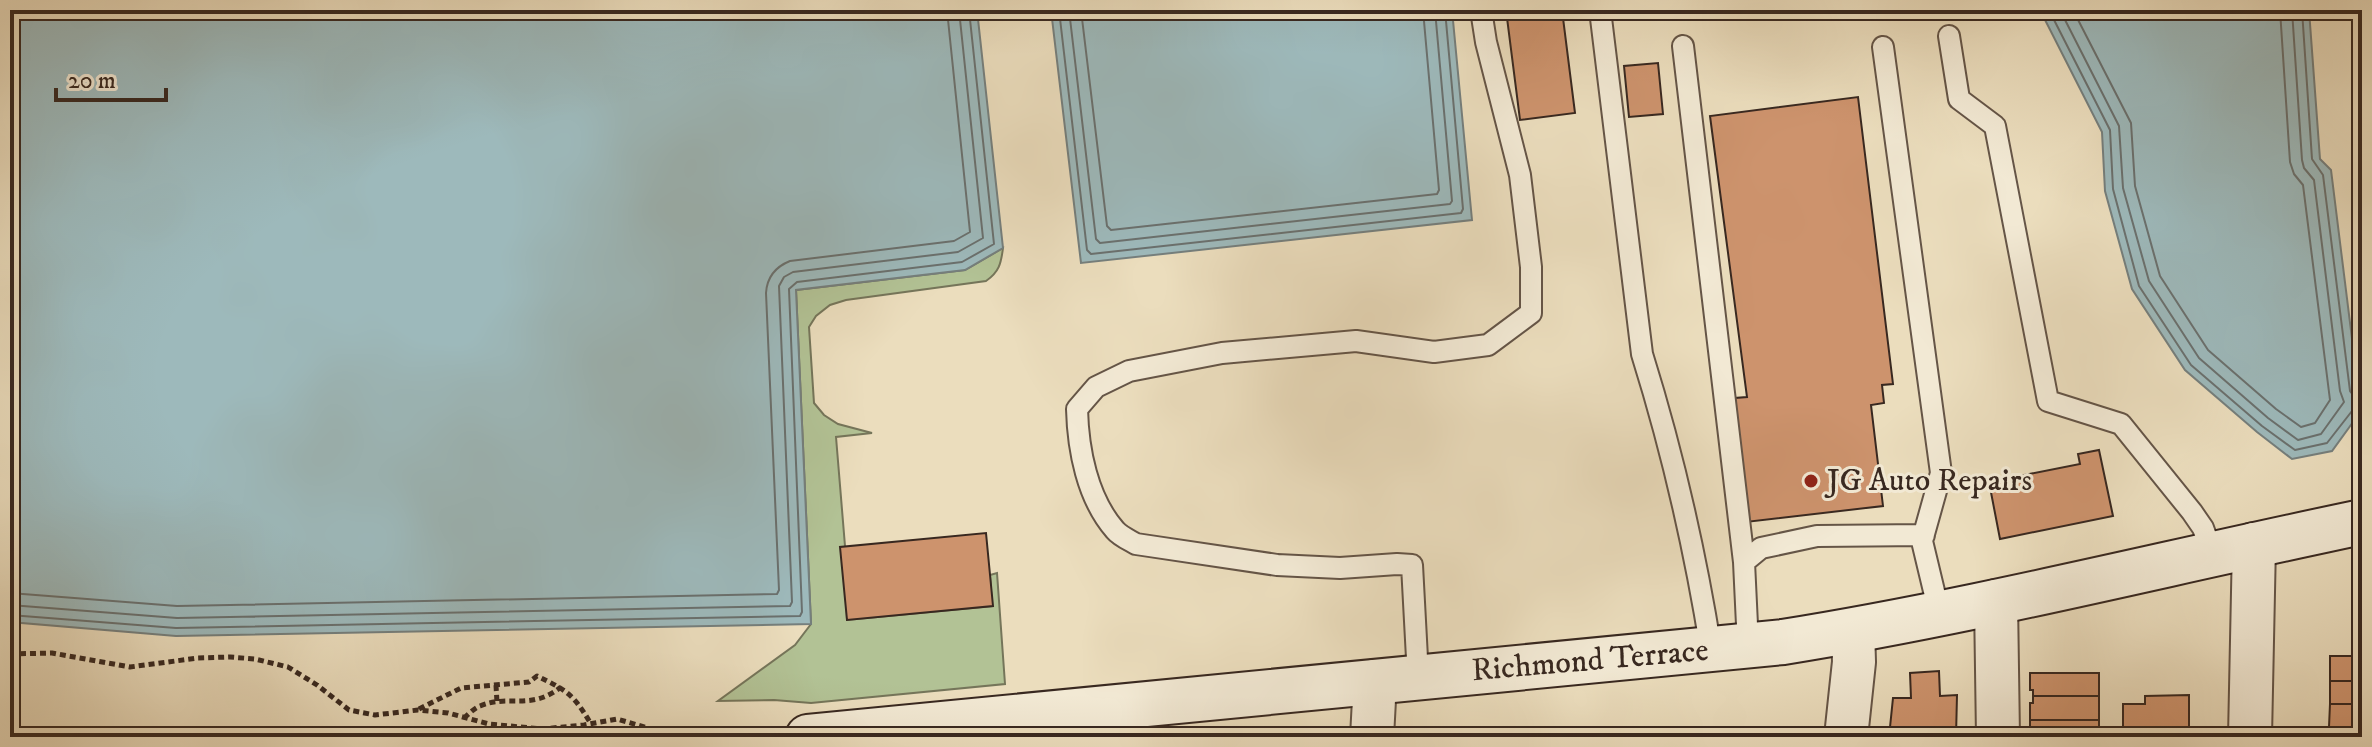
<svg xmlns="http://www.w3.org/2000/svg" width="2372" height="747" font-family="'IM FELL DW Pica',serif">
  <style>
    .green { fill: #b2c295; stroke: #75755a; stroke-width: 2 }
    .water { fill: #9db9bb; stroke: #757f7d; stroke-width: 2 }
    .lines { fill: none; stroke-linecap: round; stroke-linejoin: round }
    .shore { stroke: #6a706e; stroke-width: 2 }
    .building { fill: #cd936d; stroke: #382820; stroke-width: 2 }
    .service-casing { stroke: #655547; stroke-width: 24 }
    .minor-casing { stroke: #655547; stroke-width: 46 }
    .secondary-casing { stroke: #382820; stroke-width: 48 }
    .path { stroke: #382820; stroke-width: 5; stroke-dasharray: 6 4; stroke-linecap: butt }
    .service { stroke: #f2e9d4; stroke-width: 20 }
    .minor { stroke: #f2e9d4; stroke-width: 42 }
    .secondary { stroke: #f2e9d4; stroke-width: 44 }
    .poi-dot { fill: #8f2418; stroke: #f2e9d4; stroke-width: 3 }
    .labels { text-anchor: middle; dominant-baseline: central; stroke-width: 6; stroke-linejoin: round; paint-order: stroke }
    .poi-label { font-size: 32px; fill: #382820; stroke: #f2e9d4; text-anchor: start }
    .street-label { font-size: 32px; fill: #382820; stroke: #f2e9d4 }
  </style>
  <rect width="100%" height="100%" fill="#ebddbd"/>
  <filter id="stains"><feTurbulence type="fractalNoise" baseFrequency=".0025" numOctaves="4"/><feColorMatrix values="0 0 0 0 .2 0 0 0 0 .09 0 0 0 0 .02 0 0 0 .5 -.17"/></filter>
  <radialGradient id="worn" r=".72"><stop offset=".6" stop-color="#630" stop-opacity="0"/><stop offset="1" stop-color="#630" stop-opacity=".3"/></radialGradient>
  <!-- green -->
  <path class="green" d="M1003,248C1001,264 999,272 986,281L846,300L830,305L816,316L809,327L814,403L824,415L838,424L872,433L836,437L845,546L847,620L992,606L990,575L997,573L1005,684L811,703L774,700L718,701L795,645L811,624L796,290L965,270Z"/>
  <!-- water -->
  <path class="water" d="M10,10H977L1003,248L965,270L796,290L811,624L176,636L10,622Z
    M1051,10H1452L1472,220L1081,263Z
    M2040,10H2309L2320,159L2331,170L2361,411L2332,451L2292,459L2257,432L2185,370L2132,289L2105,191L2102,132Z"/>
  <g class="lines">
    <!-- shore -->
    <path class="shore" d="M1059,10L1087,250L1091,254L1461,213L1463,209L1445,10
      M1069,10L1096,239L1100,243L1450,204L1452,201L1435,10
      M1081,10L1107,226L1111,230L1437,194L1439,190L1423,10
      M2049,10L2110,130L2113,189L2139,286L2191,365L2262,426L2295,450L2327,443L2359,402L2350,391L2323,175L2312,159L2302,10
      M2060,10L2119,126L2123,188L2149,281L2199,358L2268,418L2298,440L2321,434L2344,402L2340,391L2314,180L2304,168L2302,160L2292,10
      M2073,10L2131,123L2135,186L2160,276L2208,350L2276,409L2301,427L2315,423L2330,400L2303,185L2294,174L2290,162L2280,10
      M10,593L177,606L777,594L779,590L766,293C767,277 775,267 790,261L954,241L970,232L947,10
      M10,605L177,618L790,606L792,602L779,286L784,277L793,272L958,252L983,238L959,10
      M10,615L176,628L800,616L802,612L789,289L797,282L962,262L994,244L969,10"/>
  </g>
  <!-- building -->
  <path class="building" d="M1506,10H1562L1575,113L1520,120Z
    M1658,63L1663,114L1629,117L1624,66Z
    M1858,97L1893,384L1882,385L1884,403L1871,405L1883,506L1746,522L1735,398L1747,397L1710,116Z
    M2099,450L2113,516L2000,539L1989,482L2080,464L2078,454Z
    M986,533L993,606L847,620L840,547Z
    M2330,656H2362V681H2330Z
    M1939,671L1940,696L1957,695L1956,737H1889L1893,698H1911L1910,673Z
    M2030,673H2099V696H2033V690H2030Z
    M2330,681H2362V704H2330Z
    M2189,695V737H2123V704H2145V696Z
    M2033,696H2099V720H2030V703H2033Z
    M2330,704H2362V727H2329Z
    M2030,720H2099V737H2030Z
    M2329,727H2362V737H2329Z
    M1458,729L1457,737H1417V732Z
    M1561,732L1601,737H1560Z"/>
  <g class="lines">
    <!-- service casing -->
    <g class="service-casing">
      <path id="service" d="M1600,10L1642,354C1672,450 1695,550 1711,650
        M1949,36L1959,99L1995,126L2048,401L2121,424L2192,512L2203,528L2212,553
        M1683,46L1744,562
        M1883,47L1941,473L1922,541L1939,612
        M1748,646L1744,562L1761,548L1817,536L1924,535
        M1418,677L1412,565L1397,564L1340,568L1277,565L1136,544C1129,540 1120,536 1115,530C1087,498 1078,449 1077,409L1096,387L1129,371L1222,353L1356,341L1434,352L1488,345L1531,313V267L1520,175L1486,42L1481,10"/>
    </g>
    <!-- minor casing -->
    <g class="minor-casing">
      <path id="minor" d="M1996,601L1998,737
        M1372,737L1375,681
        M1846,737L1854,662L1853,630
        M2250,737L2254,544"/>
    </g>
    <!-- secondary casing -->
    <g class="secondary-casing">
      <path id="secondary" d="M808,737L1783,642C1977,611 2169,562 2362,522"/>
    </g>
    <!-- path -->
    <path class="path" d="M10,654L52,653L130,667L198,658L230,657L255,659L288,667L317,685L349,710L375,715L418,710L448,713L489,724L542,729L584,725L617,719L648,728
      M496,685L497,703
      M419,709L461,688L529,682L537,676C568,691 573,694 591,724
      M464,718C469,714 474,708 480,706C508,694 531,711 561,687"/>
    <!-- service -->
    <use href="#service" class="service"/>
    <!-- minor -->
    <use href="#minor" class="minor"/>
    <!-- secondary -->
    <use href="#secondary" class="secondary"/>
  </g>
  <!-- markers -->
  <circle class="poi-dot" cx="1811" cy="481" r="8"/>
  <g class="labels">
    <!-- poi labels -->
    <g class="poi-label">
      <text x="1827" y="481">JG Auto Repairs</text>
    </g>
    <!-- street labels -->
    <g class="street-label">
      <text transform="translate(1590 661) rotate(-5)">Richmond Terrace</text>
    </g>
  </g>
  <!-- margin -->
  <rect width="2372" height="747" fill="none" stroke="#ebddbd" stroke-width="40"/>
  <rect x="12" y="12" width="2348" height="723" fill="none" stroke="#382820" stroke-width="4"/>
  <rect x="20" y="20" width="2332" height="707" fill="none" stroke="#382820" stroke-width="2"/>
  <!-- scale -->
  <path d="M56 88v12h110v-12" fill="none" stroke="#382820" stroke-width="4"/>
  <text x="68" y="88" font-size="24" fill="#382820" stroke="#f2e9d4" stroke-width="6" paint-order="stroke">20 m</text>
  <rect width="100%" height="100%" filter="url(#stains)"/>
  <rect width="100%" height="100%" fill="url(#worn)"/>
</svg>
